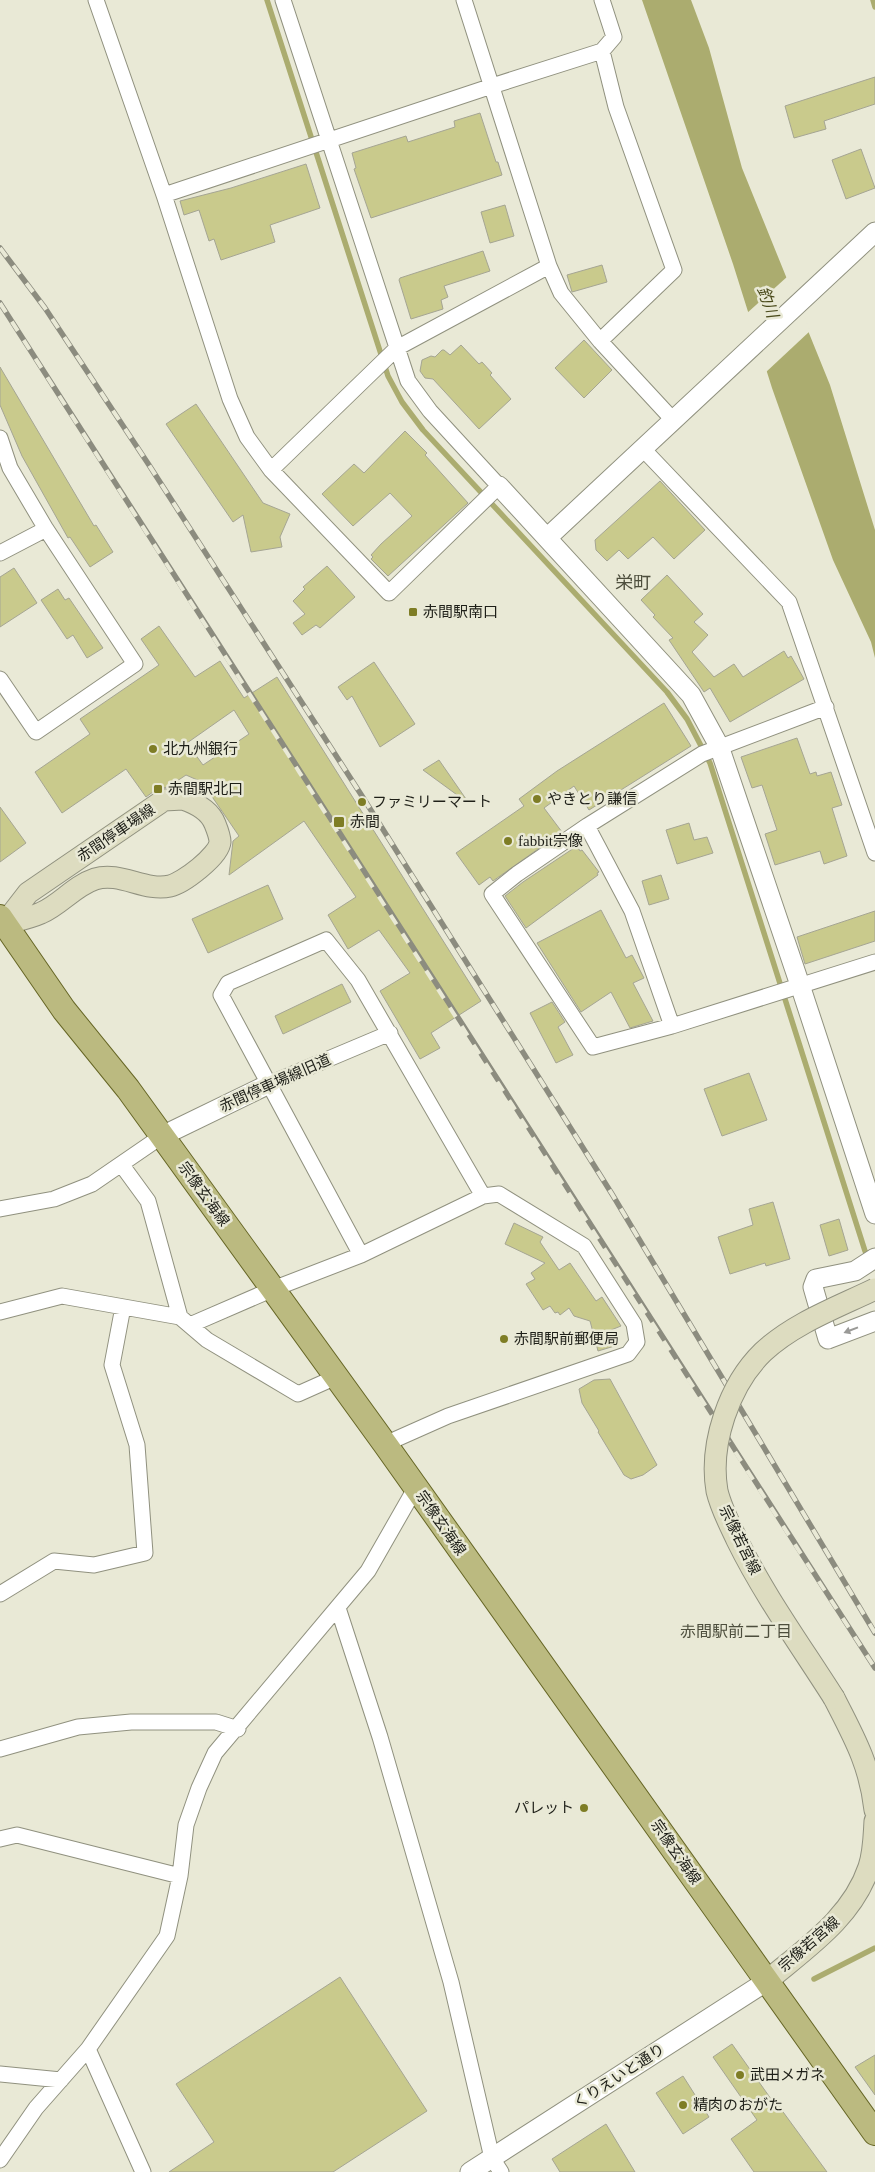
<svg xmlns="http://www.w3.org/2000/svg" width="875" height="2172" font-family="'Times New Roman','Noto Sans JP',serif">
  <style>
    .water { fill: #abac6f }
    .pier { fill: #e9e9d6 }
    .lines { fill: none; stroke-linecap: round; stroke-linejoin: round }
    .stream { stroke: #abac6f; stroke-width: 5.5 }
    .building { fill: #c9ca8c; stroke: #a5a593; fill-rule: evenodd }
    .minor-casing { stroke: #90917f; stroke-width: 17 }
    .tertiary-casing { stroke: #90917f; stroke-width: 21 }
    .secondary-casing { stroke: #90917f; stroke-width: 23 }
    .primary-casing { stroke: #666625; stroke-width: 26 }
    .minor { stroke: #fff; stroke-width: 15 }
    .tertiary { stroke: #fff; stroke-width: 19 }
    .secondary { stroke: #dddcc0; stroke-width: 21 }
    .primary { stroke: #bbba80; stroke-width: 24 }
    .rail-casing { stroke: #8c8c7f; stroke-width: 5.5 }
    .rail { stroke: #e9e9d6; stroke-width: 4; stroke-dasharray: 11; stroke-linecap: butt }
    .secondary-bridge-casing { stroke: #90917f; stroke-width: 23; stroke-linecap: butt }
    .secondary-bridge { stroke: #dddcc0; stroke-width: 21 }
    .oneway { fill: #9a9a97 }
    .poi-dot { fill: #7e7d25; stroke: #e9e9d6; stroke-width: 2 }
    .labels { text-anchor: middle; dominant-baseline: central; stroke-width: 5; stroke-linejoin: round; paint-order: stroke }
    .poi-label { font-size: 15px; fill: #1e1f18; stroke: #e9e9d6; text-anchor: start }
    .street-label { font-size: 15px; fill: #1e1f18; stroke: #e9e9d6 }
    .water-label { font-size: 16px; font-style: italic; fill: #4b4b1c; stroke: #e9e9d6 }
    .neighbourhood-label { font-size: 16px; fill: #4d4e3d; stroke: #e9e9d6 }
    .quarter-label { font-size: 18px; fill: #4d4e3d; stroke: #e9e9d6 }
  </style>
  <rect width="100%" height="100%" fill="#e9e9d6"/>
  <!-- water -->
  <path class="water" d="M642,0H691L709,48L742,168L830,385L875,530V658L871,642L833,560L772,388L733,264Z"/>
  <!-- pier -->
  <path class="pier" d="M788,276L810,331L765,373L746,314Z"/>
  <g class="lines">
    <!-- stream -->
    <path class="stream" d="M267,0L388,376L402,402L423,430L667,692L687,719L710,763L865,1251L869,1257
      M873,0L875,7
      M814,1979L875,1948"/>
  </g>
  <!-- building -->
  <path class="building" d="M875,77V104L824,121L826,129L794,138L785,106Z
    M480,113L496,162H498L502,175L371,218L354,169L356,168L352,153L406,136L408,142L455,127L454,121Z
    M861,149L875,188L846,199L832,160Z
    M306,164L320,208L270,225L275,242L221,260L214,239L209,241L199,210L184,215L180,201L231,188Z
    M505,205L514,236L490,243L481,212Z
    M483,251L490,271L444,286L448,297L441,300L443,309L411,319L399,280L400,278Z
    M602,265L607,282L572,292L567,275Z
    M584,340L612,370L584,398L555,368Z
    M461,345L479,364L482,362L492,373L490,375L511,399L479,429L433,379L425,378L420,371L422,360L431,356L435,357L442,350H444L450,355Z
    M0,367L94,526L96,525L113,552L90,567L70,537L68,538L22,456L0,405Z
    M196,404L263,503L290,514L280,537L282,547L251,552L243,515L233,522L166,424Z
    M405,431L427,453L425,455L468,503L388,576L371,559L373,557L371,555L381,544L412,516L390,493L353,526L322,494L354,464L364,473Z
    M660,481L705,530L674,559L653,537L628,559L619,550L607,561L596,550L595,540Z
    M327,566L355,597L320,628L316,625L302,635L293,623L305,614L293,601L305,589L303,587Z
    M14,568L37,603L0,627V577Z
    M667,575L703,614L694,622L708,635L692,652L714,677L734,664L743,677L784,651L788,658L791,656L804,679L730,722L710,688L704,692L669,640L673,638L653,617L655,615L641,600Z
    M58,589L65,600L69,598L103,648L87,658L73,635L67,639L41,600Z
    M159,626L195,677L220,661L244,698L277,677L481,1001L431,1033L440,1048L420,1059L380,991L410,973L379,930L348,949L328,915L356,897L304,821L229,875L233,841L239,836L202,782L186,775L168,787L157,789L146,797L126,769L62,813L35,772L90,734L80,719L159,665L141,639ZM234,710L249,734L203,765L187,743Z
    M374,662L415,724L380,747L352,696L347,700L338,687Z
    M664,703L691,746L589,810L574,786L544,808L562,832L493,881L490,877L479,885L456,853L524,806L519,799L557,771Z
    M797,738L810,774L816,772L817,776L831,772L842,805L832,808L847,856L824,864L820,851L775,865L765,834L777,830L762,785L752,788L741,757Z
    M439,760L466,799L464,800L423,770Z
    M0,807L26,843L0,862Z
    M689,823L694,840L707,837L713,853L677,864L666,830Z
    M577,846L580,851L582,850L599,872L597,873L598,875L526,928L505,896L523,882Z
    M661,875L669,899L649,905L642,881Z
    M268,885L283,919L208,953L192,919Z
    M601,910L626,958L632,955L644,978L633,983L653,1021L630,1028L611,992L581,1012L537,943Z
    M875,911V941L805,964L797,937Z
    M342,984L351,1002L283,1034L275,1016Z
    M552,1002L565,1022L558,1027L573,1055L556,1063L530,1013Z
    M749,1073L767,1120L722,1136L704,1089Z
    M773,1202L790,1259L766,1266L765,1263L730,1274L718,1237L753,1225L749,1209Z
    M839,1219L848,1250L829,1256L820,1225Z
    M514,1223L543,1237L540,1242L559,1270L570,1263L596,1301L602,1297L621,1326L611,1330L618,1345L598,1351L590,1321L574,1316L569,1308L560,1315L558,1312L555,1313L550,1306L543,1310L526,1284L535,1279L531,1273L545,1263L505,1244Z
    M610,1379L657,1465L643,1475L631,1479L624,1475L598,1432L599,1431L582,1403L579,1389L594,1380Z
    M340,1977L427,2111L333,2172H169L214,2142L176,2084Z
    M732,2044L776,2106L778,2105L827,2172H754L731,2139L757,2120L713,2057Z
    M875,2055V2095L855,2067Z
    M683,2076L709,2117L683,2134L656,2093Z
    M606,2124L635,2172H560L552,2159Z"/>
  <g class="lines">
    <!-- minor casing -->
    <g class="minor-casing">
      <path id="minor" d="M96,0L164,195L230,399L247,437L271,470L389,593L499,486L430,411L408,381L283,0
        M464,0L549,266L561,293L600,341L674,421
        M164,195L492,86L602,51L614,37L602,0
        M600,341L674,270L616,107L602,51
        M0,438L10,468L46,529L135,664L36,732L0,679
        M643,449L789,602L875,853
        M271,470L397,348L549,266
        M0,553L46,529
        M826,707L702,754L587,826L517,874L492,894L593,1047L672,1026L875,962
        M587,826L632,911L672,1026
        M269,1084L390,1033
        M121,1164L148,1201L180,1317
        M0,1209L54,1199L92,1184L162,1136
        M361,1255L221,995L228,983L326,940L358,980L483,1196
        M0,1312L62,1296L180,1317L207,1340L298,1394L336,1377
        M190,1325L273,1289L361,1255L483,1196L499,1194L584,1246L634,1324L637,1342L628,1354L448,1416L385,1444
        M0,1594L54,1561L94,1565L145,1553L137,1445L112,1365L123,1307
        M338,1608L380,1737L451,1982L492,2158L501,2172
        M0,1749L78,1727L131,1722H216L238,1729
        M0,1839L17,1835L180,1876
        M88,2049L143,2172
        M0,2074L61,2080
        M0,2160L36,2108L88,2049L167,1936L180,1876L186,1825L199,1788L215,1753L368,1571L416,1487"/>
    </g>
    <!-- tertiary casing -->
    <g class="tertiary-casing">
      <path id="tertiary" d="M499,486L691,695L719,746L800,985L875,1214
        M547,538L875,232
        M162,1136L269,1084
        M875,1258L855,1271L816,1279L813,1287L828,1339L875,1321
        M470,2172L767,1981"/>
    </g>
    <!-- secondary casing -->
    <g class="secondary-casing">
      <path id="secondary" d="M183,799C195,803 210,811 215,824C217,829 220,837 220,842C219,856 183,883 170,886C145,892 120,871 95,879C74,886 60,905 41,913C30,918 16,921 4,924L28,893L164,800Z
        M834,1698C854,1737 870,1765 875,1810
        M767,1981C806,1948 852,1918 869,1867C874,1852 874,1837 875,1821"/>
    </g>
    <!-- primary casing -->
    <g class="primary-casing">
      <path id="primary" d="M0,917L64,1010L128,1089L385,1444L875,2133"/>
    </g>
    <!-- minor -->
    <use href="#minor" class="minor"/>
    <!-- tertiary -->
    <use href="#tertiary" class="tertiary"/>
    <!-- secondary -->
    <use href="#secondary" class="secondary"/>
    <!-- primary -->
    <use href="#primary" class="primary"/>
    <!-- rail casing -->
    <g class="rail-casing">
      <path id="rail" d="M0,248L45,308L149,465L362,796L612,1194L875,1633
        M0,303C291,759 581,1215 875,1668"/>
    </g>
    <!-- rail -->
    <use href="#rail" class="rail"/>
    <!-- secondary-bridge casing -->
    <g class="secondary-bridge-casing">
      <path id="secondary-bridge" d="M834,1698C801,1646 764,1595 737,1540C730,1525 721,1508 717,1491C709,1444 729,1385 763,1352C794,1323 838,1307 875,1289"/>
    </g>
    <!-- secondary-bridge -->
    <use href="#secondary-bridge" class="secondary-bridge"/>
  </g>
  <!-- one-way arrows -->
  <defs><path id="oneway-solid" d="M-6-.8H1V-3.2L6.5 0L1 3.2V.8H-6Z" transform="scale(1.25)"/></defs>
  <use class="oneway" href="#oneway-solid" transform="translate(851 1330) rotate(159)"/>
  <!-- markers -->
  <g class="poi-dot">
    <rect x="408" y="607" width="10" height="10" rx="2.5"/>
    <circle cx="153" cy="749" r="5"/>
    <rect x="153" y="784" width="10" height="10" rx="2.5"/>
    <circle cx="537" cy="799" r="5"/>
    <circle cx="362" cy="802" r="5"/>
    <rect x="333" y="816" width="12" height="12" rx="2.5"/>
    <circle cx="508" cy="841" r="5"/>
    <circle cx="504" cy="1339" r="5"/>
    <circle cx="584" cy="1808" r="5"/>
    <circle cx="740" cy="2075" r="5"/>
    <circle cx="683" cy="2105" r="5"/>
  </g>
  <g class="labels">
    <!-- poi labels -->
    <g class="poi-label">
      <text x="423" y="612">赤間駅南口</text>
      <text x="163" y="749">北九州銀行</text>
      <text x="168" y="789">赤間駅北口</text>
      <text x="547" y="799">やきとり謙信</text>
      <text x="372" y="802">ファミリーマート</text>
      <text x="350" y="822">赤間</text>
      <text x="518" y="841">fabbit宗像</text>
      <text x="514" y="1339">赤間駅前郵便局</text>
      <text x="574" y="1808" text-anchor="end">パレット</text>
      <text x="750" y="2075">武田メガネ</text>
      <text x="693" y="2105">精肉のおがた</text>
    </g>
    <!-- street labels -->
    <g class="street-label">
      <text transform="translate(116 833) rotate(-34)">赤間停車場線</text>
      <text transform="translate(275 1083) rotate(-24)">赤間停車場線旧道</text>
      <text transform="translate(204 1194) rotate(54)">宗像玄海線</text>
      <text transform="translate(441 1523) rotate(55)">宗像玄海線</text>
      <text transform="translate(740 1540) rotate(64)">宗像若宮線</text>
      <text transform="translate(676 1852) rotate(55)">宗像玄海線</text>
      <text transform="translate(809 1944) rotate(-41)">宗像若宮線</text>
      <text transform="translate(619 2076) rotate(-33)">くりえいと通り</text>
    </g>
    <!-- water labels -->
    <g class="water-label">
      <text transform="translate(768 302) rotate(70)">釣川</text>
    </g>
    <!-- neighbourhood labels -->
    <g class="neighbourhood-label">
      <text x="736" y="1631">赤間駅前二丁目</text>
    </g>
    <!-- quarter labels -->
    <g class="quarter-label">
      <text x="633" y="583">栄町</text>
    </g>
  </g>
</svg>
